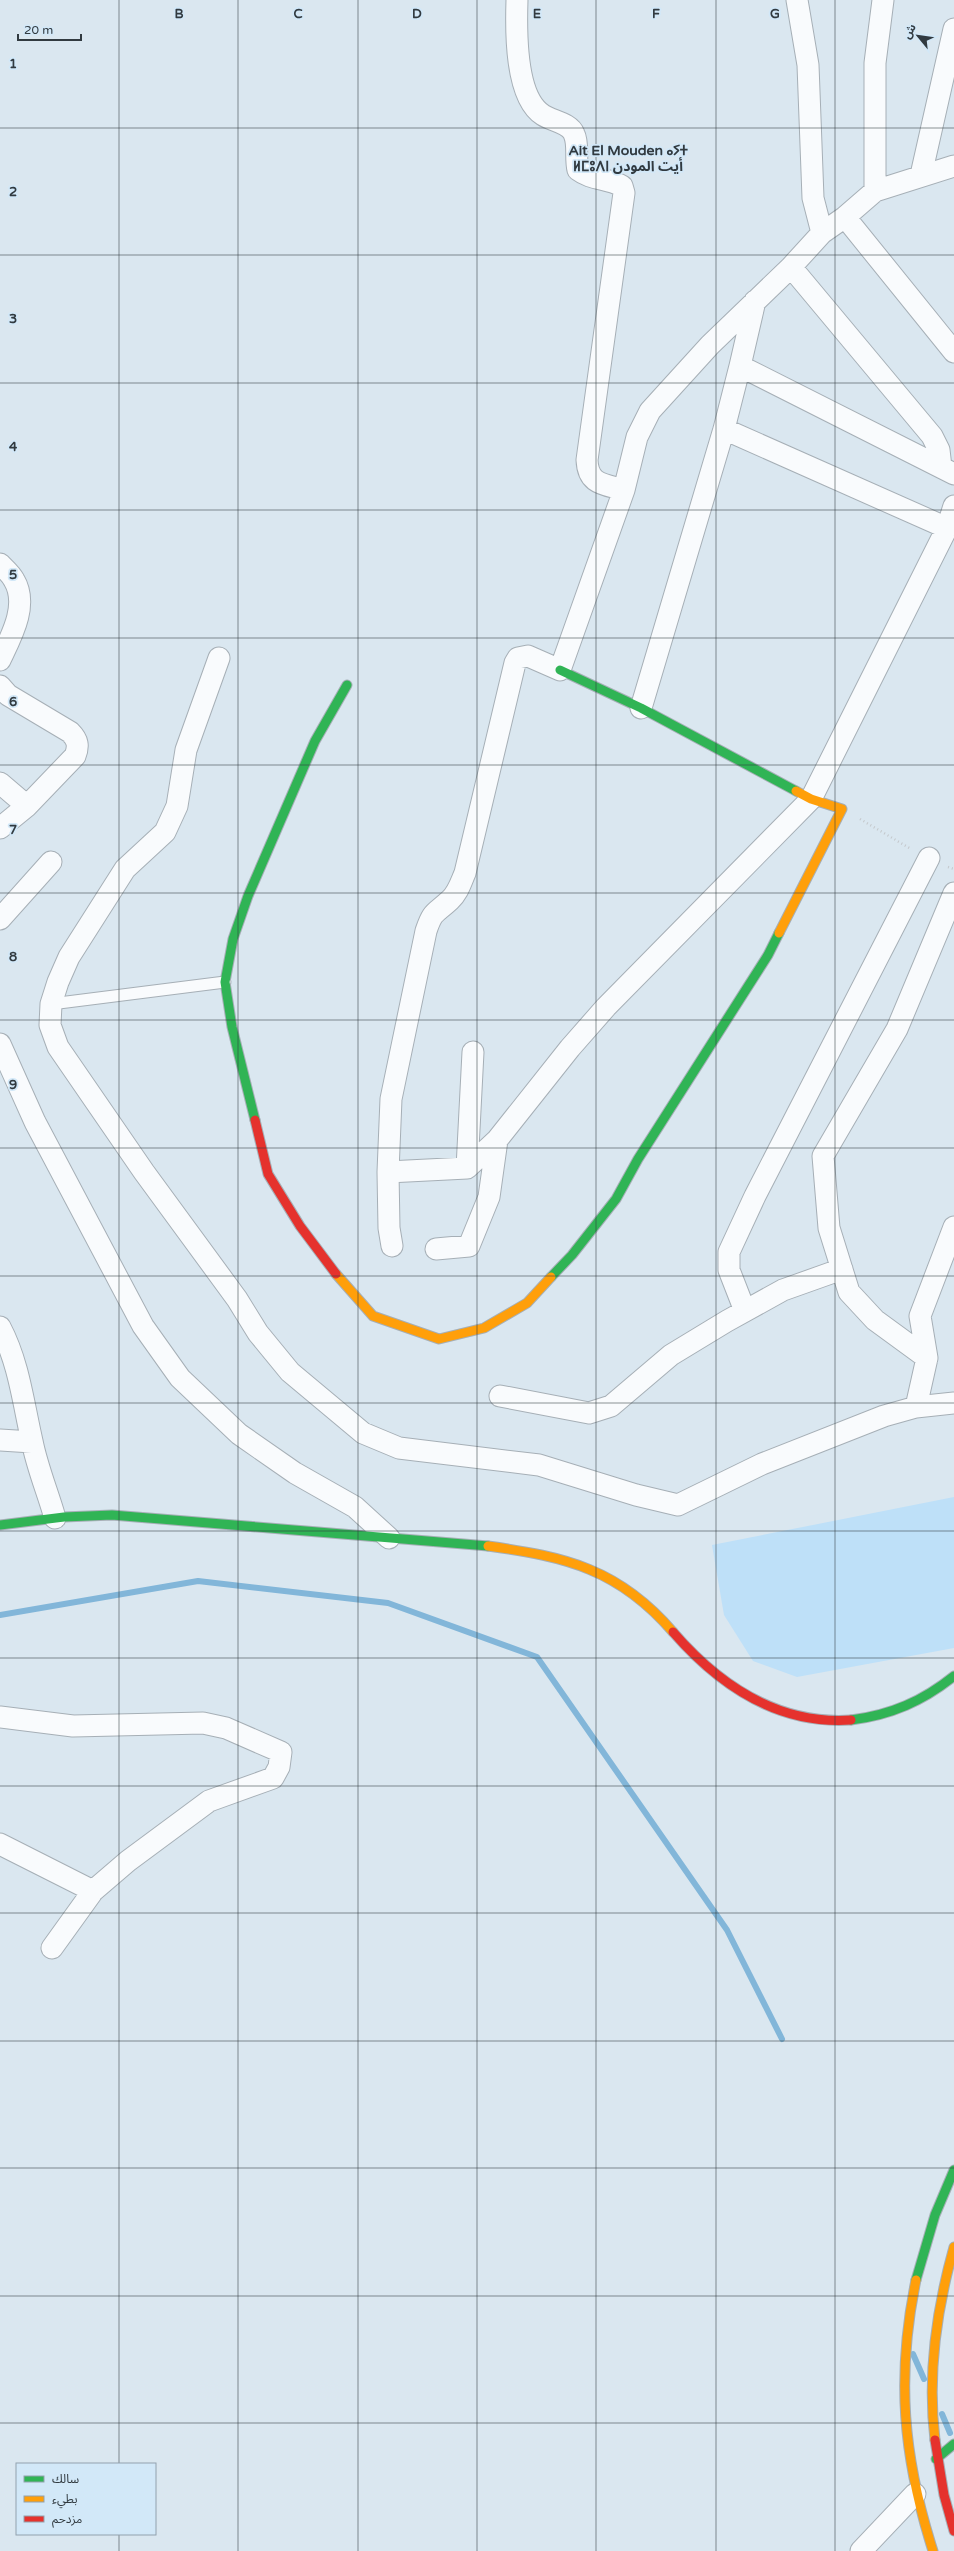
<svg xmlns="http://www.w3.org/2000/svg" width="954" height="2551" font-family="'Varela Round','Noto Sans Arabic','Noto Sans Tifinagh',sans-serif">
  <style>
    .green { fill: #bee0f8 }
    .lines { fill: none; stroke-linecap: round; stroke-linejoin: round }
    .stream { stroke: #82b6d9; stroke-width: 6 }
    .lane-casing { stroke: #a6afb6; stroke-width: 13 }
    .street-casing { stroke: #a6afb6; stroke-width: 23 }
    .fast-casing { stroke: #a6afb6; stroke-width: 11 }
    .slow-casing { stroke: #a6afb6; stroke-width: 11 }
    .jam-casing { stroke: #a6afb6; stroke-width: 11 }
    .path { stroke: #c4c8cc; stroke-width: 2.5; stroke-dasharray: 1 3; stroke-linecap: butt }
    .lane { stroke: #f9fbfd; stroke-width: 11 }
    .street { stroke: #f9fbfd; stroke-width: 21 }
    .fast { stroke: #30b455; stroke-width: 9 }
    .slow { stroke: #ff9f0a; stroke-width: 9 }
    .jam { stroke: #e5322d; stroke-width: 9 }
    .grid { fill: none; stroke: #313a40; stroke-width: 1; stroke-opacity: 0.55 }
    .labels { text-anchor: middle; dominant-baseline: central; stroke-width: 3.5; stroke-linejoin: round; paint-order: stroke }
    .quarter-label { font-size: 14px; font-weight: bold; fill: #313a40; stroke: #d2e8f8 }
    .grid-label { font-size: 13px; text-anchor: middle; font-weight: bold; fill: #313a40; stroke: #d2e8f8; stroke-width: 3.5; stroke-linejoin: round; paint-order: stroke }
  </style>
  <rect width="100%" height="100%" fill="#dae7f0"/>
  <!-- green -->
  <path class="green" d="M954,1497V1648L797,1677L753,1661L724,1615L712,1545Z"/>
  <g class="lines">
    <!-- stream -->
    <path class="stream" d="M0,1615L198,1581L388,1603L537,1657L727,1930L782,2039
      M913,2354L924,2379
      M942,2414L950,2433"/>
    <!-- lane casing -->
    <g class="lane-casing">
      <path id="lane" d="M51,1004L225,982"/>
    </g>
    <!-- street casing -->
    <g class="street-casing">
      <path id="street" d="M517,0C516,30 515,97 543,115C552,121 570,123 574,134C579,144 575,159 578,170C591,180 608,178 622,186L624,193L587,460C588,485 604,484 624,490
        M797,0L808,65L813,198L822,233
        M921,175L954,29
        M875,191V63L883,0
        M845,217L954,352
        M791,267L932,436L939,450L941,467
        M755,301L740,366L954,474
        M724,429L947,528
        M0,564C5,569 11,574 14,580C29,605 11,637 0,660
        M219,658L186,750L177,806L165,832L125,869L69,957L58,982L51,1004L50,1025L58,1047L144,1172L237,1299L258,1333L290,1372L363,1433L399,1448L539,1465L636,1495L678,1505L762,1464L884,1416L916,1407L954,1403
        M0,686L8,695L70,732C78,740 79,746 75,756L27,806L0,828
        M641,708L724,429L740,366
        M0,783L27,806
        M0,919L51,862
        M0,1044L35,1122L143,1326L180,1378L239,1434L295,1473L355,1507L389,1538
        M467,1168L473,1052
        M388,1172L467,1168L497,1140L570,1048L606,1007L811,799L947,528L954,506
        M392,1246L389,1228L388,1172L391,1099L426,931C433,910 435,914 450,900C458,893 461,882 465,873L515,663L518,658L528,656L560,670L624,490L637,437L650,411L710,345L791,267L822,233L845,217L875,191L954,166
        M436,1249L469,1246L489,1197L497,1140
        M745,1311L729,1270V1252L755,1196L929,858
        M0,1327C19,1363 23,1402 32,1441C37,1467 48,1493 55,1518
        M927,1358L875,1320L849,1292L829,1228L823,1156L897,1029L954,893
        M500,1396L589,1413L611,1406L671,1355L727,1321L783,1290L842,1269
        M916,1407L927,1358L920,1316L954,1227
        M0,1440L32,1442
        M0,1717L73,1726L203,1723L226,1728L281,1752L279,1767L273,1778L209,1801L128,1861L93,1891L52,1948
        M0,1844L93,1891
        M861,2551L915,2494"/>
    </g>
    <!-- fast casing -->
    <g class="fast-casing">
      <path id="fast" d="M560,670L641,708L796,791
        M255,1120L232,1027L225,982L233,939L248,896L315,741L347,685
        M551,1277L572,1255L616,1199L638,1159L768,955L779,933
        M0,1525L64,1517L112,1515L488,1546
        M851,1720C891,1715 923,1701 954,1676
        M916,2280L935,2215L954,2170
        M936,2459L954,2444"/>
    </g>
    <!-- slow casing -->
    <g class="slow-casing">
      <path id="slow" d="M779,933L842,809L811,799L796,791
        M336,1274L373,1316L439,1339L484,1328L527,1303L551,1277
        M488,1546C566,1557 619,1569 673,1632
        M916,2280C896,2377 903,2457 933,2551
        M935,2440C927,2374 936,2311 954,2247"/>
    </g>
    <!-- jam casing -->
    <g class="jam-casing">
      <path id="jam" d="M255,1120L268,1174L300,1226L336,1274
        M673,1632C719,1685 778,1725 851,1720
        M935,2440L944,2495L954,2531"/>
    </g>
    <!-- path -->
    <path class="path" d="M860,819L911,849
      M948,867L954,869"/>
    <!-- lane -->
    <use href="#lane" class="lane"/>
    <!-- street -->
    <use href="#street" class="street"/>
    <!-- fast -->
    <use href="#fast" class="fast"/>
    <!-- slow -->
    <use href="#slow" class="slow"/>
    <!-- jam -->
    <use href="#jam" class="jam"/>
  </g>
  <!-- grid -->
  <path class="grid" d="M119,0V2464M238,0V2551M358,0V2551M477,0V2551M596,0V2551M716,0V2551M835,0V2551M0,128H954M0,255H954M0,383H954M0,510H954M0,638H954M0,765H954M0,893H954M0,1020H954M0,1148H954M0,1276H954M0,1403H954M0,1531H954M0,1658H954M0,1786H954M0,1913H954M0,2041H954M0,2168H954M0,2296H954M0,2423H954M119,2534V2551"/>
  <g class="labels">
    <!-- quarter labels -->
    <g class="quarter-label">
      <text x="628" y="150">Ait El Mouden ⴰⵢⵜ<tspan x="628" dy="16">ⵍⵎⵓⴷⵏ أيت المودن</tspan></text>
    </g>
  </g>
  <g class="grid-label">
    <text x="179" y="18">B</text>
    <text x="298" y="18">C</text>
    <text x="417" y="18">D</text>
    <text x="537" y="18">E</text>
    <text x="656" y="18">F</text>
    <text x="775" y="18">G</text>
    <text x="13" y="68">1</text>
    <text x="13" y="196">2</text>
    <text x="13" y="323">3</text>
    <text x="13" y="451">4</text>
    <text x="13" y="579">5</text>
    <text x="13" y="706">6</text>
    <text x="13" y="834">7</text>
    <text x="13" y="961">8</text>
    <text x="13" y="1089">9</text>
  </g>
  <!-- legend -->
  <rect x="16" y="2463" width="140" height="72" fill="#d2e8f8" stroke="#92a2ae"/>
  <rect x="24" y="2476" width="20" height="6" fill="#30b455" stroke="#92a2ae"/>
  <text x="52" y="2483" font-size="12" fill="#313a40">سالك</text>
  <rect x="24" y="2496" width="20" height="6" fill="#ff9f0a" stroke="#92a2ae"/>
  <text x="52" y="2503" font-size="12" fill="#313a40">بطيء</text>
  <rect x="24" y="2516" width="20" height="6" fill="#e5322d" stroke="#92a2ae"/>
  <text x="52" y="2523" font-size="12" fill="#313a40">مزدحم</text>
  <!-- north arrow -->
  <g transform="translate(918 36) rotate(299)" stroke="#d2e8f8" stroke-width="3" paint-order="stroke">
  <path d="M0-3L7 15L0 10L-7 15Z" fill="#313a40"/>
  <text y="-6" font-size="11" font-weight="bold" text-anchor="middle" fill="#313a40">ش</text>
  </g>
  <!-- scale -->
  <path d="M18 34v6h63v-6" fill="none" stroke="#313a40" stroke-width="2"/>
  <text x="24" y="34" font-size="12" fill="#313a40" stroke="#d2e8f8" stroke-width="3" paint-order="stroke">20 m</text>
</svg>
